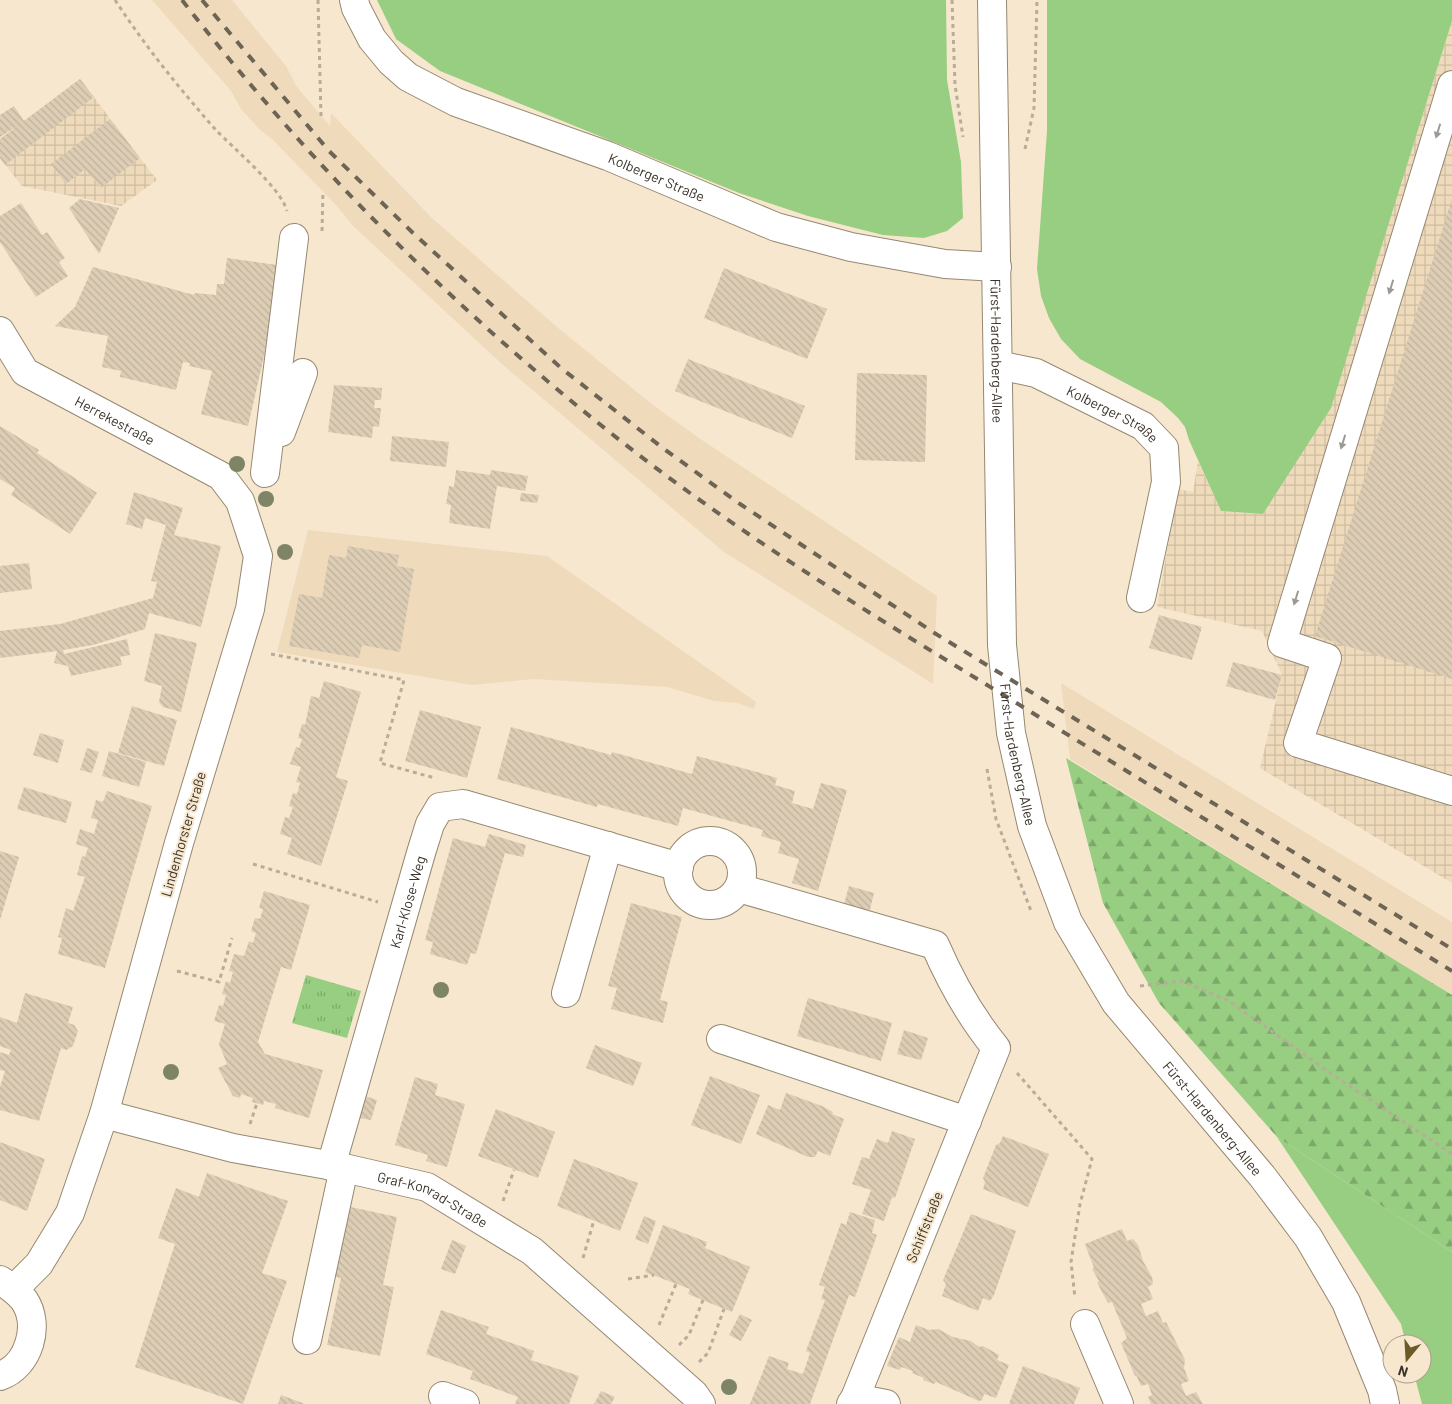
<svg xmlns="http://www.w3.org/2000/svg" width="1452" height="1404" font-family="Barlow,sans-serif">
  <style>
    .built { fill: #efdbbc }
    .industrial { fill: url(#industrial-grid) }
    .grass { fill: #97ce81 }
    .forest { fill: url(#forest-firs) }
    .park { fill: url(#park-tufts) }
    .building { fill: url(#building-back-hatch) }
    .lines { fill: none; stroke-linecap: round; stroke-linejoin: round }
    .minor-casing { stroke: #968871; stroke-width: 30 }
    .path { stroke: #b9ac98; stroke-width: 3; stroke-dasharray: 4 4; stroke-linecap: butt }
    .minor { stroke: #fff; stroke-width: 28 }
    .rail { stroke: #6d6456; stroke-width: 4; stroke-dasharray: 9 9; stroke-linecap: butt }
    .tree { fill: #7e8466 }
    .oneway { fill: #9c9a94 }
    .labels { text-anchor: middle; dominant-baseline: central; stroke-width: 4; stroke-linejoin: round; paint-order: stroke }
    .street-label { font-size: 14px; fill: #3a342a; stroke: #f7e7ce }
  </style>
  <defs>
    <pattern id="industrial-grid" width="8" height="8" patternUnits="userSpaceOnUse" patternTransform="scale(1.25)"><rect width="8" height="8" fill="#efdbbc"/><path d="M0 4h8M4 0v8" fill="none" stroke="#cebda2"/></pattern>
    <pattern id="forest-firs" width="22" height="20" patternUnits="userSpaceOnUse" patternTransform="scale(1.25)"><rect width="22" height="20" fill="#97ce81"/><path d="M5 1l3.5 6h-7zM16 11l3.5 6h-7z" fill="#7ca86a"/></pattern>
    <pattern id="park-tufts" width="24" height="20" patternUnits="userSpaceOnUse" patternTransform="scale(1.25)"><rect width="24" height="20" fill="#97ce81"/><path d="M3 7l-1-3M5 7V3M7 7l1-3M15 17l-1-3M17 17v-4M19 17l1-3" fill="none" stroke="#7ca86a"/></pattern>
    <pattern id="building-back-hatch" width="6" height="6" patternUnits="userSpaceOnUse" patternTransform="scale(1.25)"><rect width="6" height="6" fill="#ddcdb5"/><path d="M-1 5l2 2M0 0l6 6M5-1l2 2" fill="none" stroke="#beb19c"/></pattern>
  </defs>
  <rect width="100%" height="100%" fill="#f7e7ce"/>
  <!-- built -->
  <path class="built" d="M152,0H232L286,66L297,87L330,126L331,113L432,218L557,327L653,405L699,438L937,596L933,684L724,552L503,365L354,227L336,205L273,140L259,129L241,109L231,91Z
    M308,530L547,556L756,702L754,709L737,703L714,701L667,687L533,679L472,685L277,652Z
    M1061,683L1452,922V995L1070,759Z"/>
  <!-- industrial -->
  <path class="industrial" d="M1452,21V883L1260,768L1282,675L1262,631L1157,607L1178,489L1193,492L1198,461L1221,511L1263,514L1291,470L1416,136Z
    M80,79L157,180L121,206L22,186L0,158V139Z"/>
  <!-- grass -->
  <path class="grass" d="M377,0H946L947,80L961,162L963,218L947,231L924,238L883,235L808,216L739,193L440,71L396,39Z
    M1047,0H1452V21L1331,408L1263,514L1221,511L1189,440L1185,427L1178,418L1161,402L1080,359L1061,339L1049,318L1041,296L1037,269L1047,131Z
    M1277,1137L1452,1252V1404H1422L1414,1374H1422V1344H1406L1401,1324Z"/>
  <!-- forest -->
  <path class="forest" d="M1066,758L1452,995V1252L1277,1137L1159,1003L1103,903Z"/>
  <!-- park -->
  <path class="park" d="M306,975L361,991L347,1038L292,1023Z"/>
  <!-- building -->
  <path class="building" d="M80,79L94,97L5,165L0,158V139L19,125L0,137V115L14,106L24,121Z
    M110,119L140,158L101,188L85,169L66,184L51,164Z
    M80,199L119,208L99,254L69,208Z
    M1452,199V679L1315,636Z
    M21,203L42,235L47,232L65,258L59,262L68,276L36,297L0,242V216Z
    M227,258L277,265L265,352L248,426L201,414L212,371L189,366L190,363L183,362L176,390L120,377L121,371L102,367L108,336L55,326L75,307L93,267L194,295L195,293L216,295L217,284H224Z
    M724,268L827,309L807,359L704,318Z
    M688,359L805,406L792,438L675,391Z
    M857,373L927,375L925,462L855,460Z
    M334,385L382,388L381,400H375L374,408H381L379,427L373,426L372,438L328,432Z
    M0,426L39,450L37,453L97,493L70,534L11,495L15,488L0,479Z
    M392,436L449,442L446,467L390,461Z
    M456,470L490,475L491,470L528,476L525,491L497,486L490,529L449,523L451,505L446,504L449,486L454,487Z
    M134,492L183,508L174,535L221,546L201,627L149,613L145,629L93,645L63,650L64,654L127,639L130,655L120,657L122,665L71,676L68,666L54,663L57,651L0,658V631L60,624L153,598L157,582L151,581L166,525L145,518L142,529L126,524Z
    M521,493L539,495L537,503L520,501Z
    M348,546L399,555L397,566L414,569L400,652L362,645L359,658L289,646L299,594L322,598L329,555L346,558Z
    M29,563L32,589L0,593V566Z
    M1159,615L1202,627L1192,660L1149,648Z
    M155,633L197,643L181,712L163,707L159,702L162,686L144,681Z
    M1233,662L1282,675L1275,700L1226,686Z
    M324,681L361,692L336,777L348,781L321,866L287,854L292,838L280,834L285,817L289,818L293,807L289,806L293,793L297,794L300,783L296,782L301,767L290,764L296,747L299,748L302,739L298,738L302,724L305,725L311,696L319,698Z
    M132,706L177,720L164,766L118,753Z
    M420,710L481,727L467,778L405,761Z
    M511,727L611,755L612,752L692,774L697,756L757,772L777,778L775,785L795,791L792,803L813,809L821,783L847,790L818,891L792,883L799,859L778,853L781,842L761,836L763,830L683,808L678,826L598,804L597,807L497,779Z
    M40,733L64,740L58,763L33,755Z
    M87,748L99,752L92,773L80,770Z
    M109,751L146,762L139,787L102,776Z
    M24,787L72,802L66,823L17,809Z
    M107,791L152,806L105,968L58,954L62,938L58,937L66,908L73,911L85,877L77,875L82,856L85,857L88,848L76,844L80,829L94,834L98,820L91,818L96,800L103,802Z
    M489,834L526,845L523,857L505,853L476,954L471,953L467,965L430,954L433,942L425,940L453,838L485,847Z
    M0,851L19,857L0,920Z
    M849,886L874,893L868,918L842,911Z
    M264,891L310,905L291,970L281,967L258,1042L265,1054L323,1070L309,1118L275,1108L276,1104L264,1101L263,1105L252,1102L253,1098L241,1094L240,1098L233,1096L218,1068L227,1064L219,1044L225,1024L214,1021L219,1005L223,1006L226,995L222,994L226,981L230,983L233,972L229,971L234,954L244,956L249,941L253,943L256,933L251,931L255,918L260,919L263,909L259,908Z
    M631,903L682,917L660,1000L668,1002L663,1023L611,1009L617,988L608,986Z
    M25,993L73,1007L68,1023L74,1025L78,1031L73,1046L66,1050L61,1048L39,1121L0,1110V1087L5,1071L0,1070V1052L9,1055L11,1050L0,1046V1017L17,1023Z
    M808,998L892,1023L881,1061L797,1036Z
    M904,1030L928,1038L921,1060L897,1054Z
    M595,1045L642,1063L633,1086L586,1068Z
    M710,1076L760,1095L741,1144L691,1125Z
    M415,1077L438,1084L435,1095L465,1104L447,1167L426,1161L428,1155L395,1145Z
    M786,1093L822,1106L833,1112L832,1114L844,1119L830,1156L818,1151L815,1157H808L756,1134L768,1105L780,1110Z
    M365,1096L377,1100L371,1120L359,1118Z
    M496,1109L555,1132L538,1178L478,1156Z
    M892,1131L915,1139L895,1198L892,1197L884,1221L862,1214L871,1190L852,1184L862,1157L869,1159L877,1139L888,1143Z
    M1003,1136L1049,1154L1028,1207L983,1189L985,1182L983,1178L996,1145L1000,1143Z
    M0,1142L45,1159L27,1211L0,1200Z
    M574,1159L638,1183L620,1231L557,1206Z
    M207,1173L288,1201L262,1273L287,1281L243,1404L135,1367L175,1244L158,1238L176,1188L199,1197Z
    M346,1206L397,1217L383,1285L394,1287L380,1356L327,1345L341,1278L331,1276Z
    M850,1212L875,1220L872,1233L877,1235L855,1297L849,1295L810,1404H750L769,1356L789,1363L787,1369L803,1374L810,1353L806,1351L825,1300L821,1299L825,1287L819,1285L841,1223L846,1225Z
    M971,1214L1016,1231L994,1295L990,1301L983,1298L978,1311L942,1296L946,1284L943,1280Z
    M644,1216L656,1221L648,1244L635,1239Z
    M663,1225L707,1242L705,1248L750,1267L732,1312L688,1294L690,1289L645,1272Z
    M1122,1229L1127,1241L1133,1239L1138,1245L1143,1261L1152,1277L1153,1284L1148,1287L1153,1299L1141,1304L1146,1316L1158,1311L1163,1323L1166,1322L1185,1360L1184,1368L1189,1381L1181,1384L1186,1396L1196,1392L1203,1404H1151L1148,1397L1152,1395L1148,1384L1141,1386L1136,1375L1135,1376L1121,1343L1127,1338L1112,1302L1108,1303L1102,1292L1097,1282L1099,1281L1092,1269L1094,1268L1085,1244Z
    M452,1240L466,1246L455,1274L441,1269Z
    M441,1310L489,1327L486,1334L534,1351L531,1360L579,1376L569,1404H515L518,1397L470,1379L473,1371L426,1354Z
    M740,1314L752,1320L741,1341L729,1335Z
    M916,1325L929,1330L938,1329L953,1337L971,1341L979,1347L983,1346L999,1355L997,1360L1009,1365L996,1398L984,1394L982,1400L979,1401L936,1382L934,1384L923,1380L924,1378L912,1373L913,1371L901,1367L900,1370L887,1366L899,1337L910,1342Z
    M1023,1366L1080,1388L1074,1404H1009Z
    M601,1391L615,1397L611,1404H594Z
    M281,1395L305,1404H278Z"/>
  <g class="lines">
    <!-- minor casing -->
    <g class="minor-casing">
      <g id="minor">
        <path id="s1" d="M354,0L356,8L372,39L391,62L408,77L456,102L608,156L776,227L851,247L945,264L997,267"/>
        <path id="s2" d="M992,0L1002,645L1011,733L1032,826L1068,922L1116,1003L1262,1176L1308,1237L1346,1302L1382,1390L1385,1404"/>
        <path d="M1452,85L1282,643L1327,658L1298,743L1452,791"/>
        <path id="s3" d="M0,331L25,372L221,476L240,501L258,556L250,609L179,843L104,1114L70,1213L39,1264L14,1289"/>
        <path id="s4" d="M998,365L1036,373L1143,426L1164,448L1166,482L1141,598"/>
        <path d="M281,432L303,373"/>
        <path d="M265,473L294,238"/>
        <circle cx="710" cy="873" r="32"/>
        <path d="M739,888L935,945C951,982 970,1016 996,1048L855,1398L851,1404"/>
        <path d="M566,993L608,846"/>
        <path d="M721,1039L967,1121"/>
        <path id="s5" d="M104,1114L233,1148L344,1168L427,1187L532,1251L694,1394L701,1404"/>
        <path id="s6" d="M331,1166L421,853L430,824L440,807L463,804L679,867"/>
        <path d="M0,1280C9,1286 17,1291 24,1300C41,1325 29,1366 0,1376"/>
        <path d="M1085,1324L1119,1404"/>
        <path d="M307,1340L344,1168"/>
        <path d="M443,1396L465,1404"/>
        <path d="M855,1398L886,1404"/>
      </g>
    </g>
    <!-- path -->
    <path class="path" d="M115,0C145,46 179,88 215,129C234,149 281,188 287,211
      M318,0L321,116
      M952,0L955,85L963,137
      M1025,149L1034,108L1037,0
      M322,231L323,191
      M271,654L404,680L380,763L435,778
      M987,769L996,819L1031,911
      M253,864L378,902
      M177,971L219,982L232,938
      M1140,986L1182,981L1229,1001L1336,1077L1452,1154
      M1017,1073L1092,1159L1080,1204L1071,1262L1075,1298
      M250,1124L257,1103
      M503,1201L514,1170
      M583,1258L594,1220
      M628,1279L654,1275
      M659,1325L676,1284
      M679,1345L689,1335L703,1300
      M699,1362L708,1353L724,1309"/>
    <!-- minor -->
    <use href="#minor" class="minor"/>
    <!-- rail -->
    <path class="rail" d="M182,0C306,160 449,304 607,430C729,528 864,610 997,691C1149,785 1301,878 1452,971
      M202,0L329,151L413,233L561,368L664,449L740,504L936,634L1452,949"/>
  </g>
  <!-- trees -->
  <g class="tree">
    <circle cx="237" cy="464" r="8"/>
    <circle cx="266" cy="499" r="8"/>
    <circle cx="285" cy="552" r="8"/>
    <circle cx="441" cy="990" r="8"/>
    <circle cx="171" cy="1072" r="8"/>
    <circle cx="729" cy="1387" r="8"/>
  </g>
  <!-- one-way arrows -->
  <defs><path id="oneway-solid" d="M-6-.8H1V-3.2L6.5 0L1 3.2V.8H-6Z" transform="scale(1.25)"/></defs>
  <g class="oneway">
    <use href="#oneway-solid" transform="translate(1438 131) rotate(107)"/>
    <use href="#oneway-solid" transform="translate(1391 287) rotate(107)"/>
    <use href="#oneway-solid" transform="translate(1343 442) rotate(107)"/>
    <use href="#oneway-solid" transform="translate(1296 598) rotate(107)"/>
  </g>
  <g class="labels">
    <!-- street labels -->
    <g class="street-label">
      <text stroke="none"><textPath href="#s1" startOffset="364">Kolberger Straße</textPath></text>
      <text stroke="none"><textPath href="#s2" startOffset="351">Fürst-Hardenberg-Allee</textPath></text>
      <text stroke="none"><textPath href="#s4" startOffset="126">Kolberger Straße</textPath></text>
      <text stroke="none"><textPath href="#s3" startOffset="150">Herrekestraße</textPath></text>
      <text stroke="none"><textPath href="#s2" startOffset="756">Fürst-Hardenberg-Allee</textPath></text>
      <text transform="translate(183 834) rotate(-74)">Lindenhorster Straße</text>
      <text stroke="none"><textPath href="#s6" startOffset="275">Karl-Klose-Weg</textPath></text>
      <text stroke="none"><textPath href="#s2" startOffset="1176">Fürst-Hardenberg-Allee</textPath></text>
      <text stroke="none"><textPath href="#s5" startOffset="341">Graf-Konrad-Straße</textPath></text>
      <text transform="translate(924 1227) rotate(-68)">Schiffstraße</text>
    </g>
  </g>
  <!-- north arrow -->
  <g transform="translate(1407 1359) rotate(198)"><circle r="24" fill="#f7e7ce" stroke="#ab9f8c"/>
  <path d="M0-4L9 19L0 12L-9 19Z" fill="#6c5b29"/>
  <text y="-8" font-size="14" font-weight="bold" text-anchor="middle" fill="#3a342a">N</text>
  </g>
</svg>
